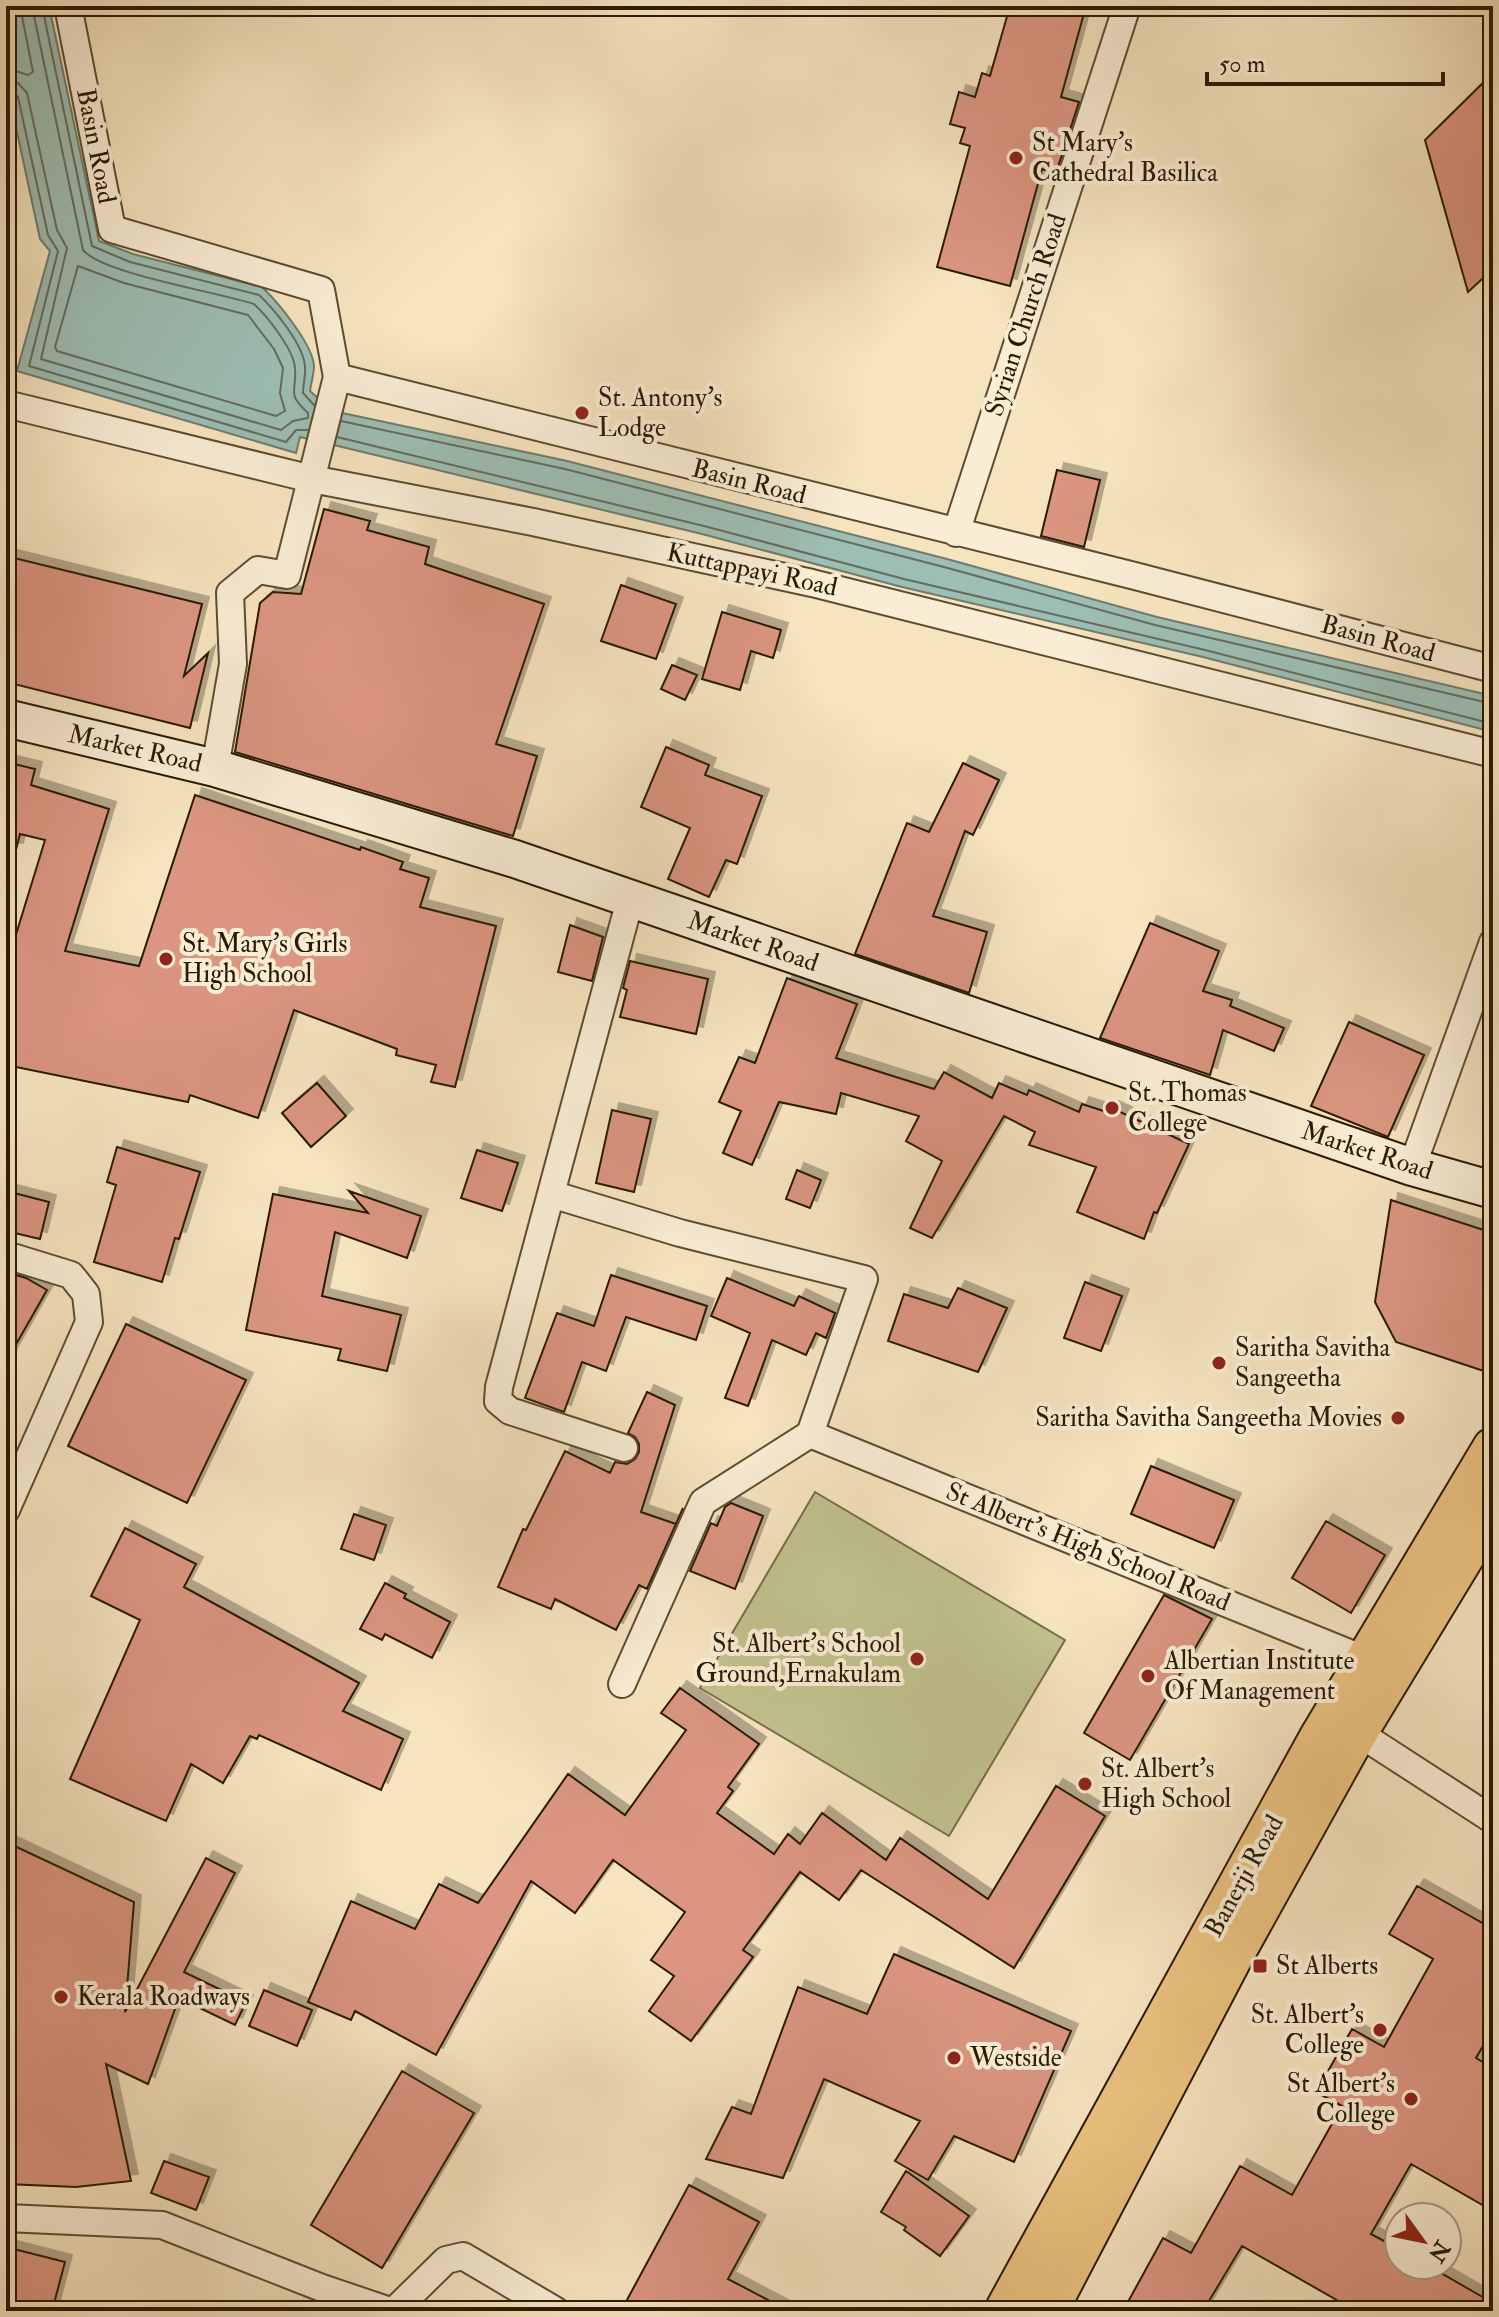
<svg xmlns="http://www.w3.org/2000/svg" width="1499" height="2317" font-family="'IM FELL Double Pica',serif">
  <style>
    .green { fill: #c1c28f; stroke: #766e49; stroke-width: 2 }
    .water { fill: #9dbeb4; stroke: #6f7c6d; stroke-width: 2 }
    .lines { fill: none; stroke-linecap: round; stroke-linejoin: round }
    .shore { stroke: #646c5c; stroke-width: 2 }
    .building { fill: #db9580; stroke: #2a1a03; stroke-width: 2; filter: url(#shadow) }
    .street-casing { stroke: #5d4c32; stroke-width: 30 }
    .secondary-casing { stroke: #2a1a03; stroke-width: 40 }
    .primary-casing { stroke: #2a1a03; stroke-width: 44 }
    .street { stroke: #f9edd5; stroke-width: 26 }
    .secondary { stroke: #f9edd5; stroke-width: 36 }
    .primary { stroke: #ebc280; stroke-width: 40 }
    .poi-dot { fill: #8f2418; stroke: #f9edd5; stroke-width: 3 }
    .labels { text-anchor: middle; dominant-baseline: central; stroke-width: 8; stroke-linejoin: round; paint-order: stroke }
    .poi-label { font-size: 26px; fill: #2a1a03; stroke: #f9edd5; text-anchor: start }
    .street-label { font-size: 26px; fill: #2a1a03; stroke: #f9edd5 }
  </style>
  <defs>
    <filter id="shadow"><feDropShadow dx="7" dy="-7" stdDeviation="0" flood-color="#0004"/></filter>
  </defs>
  <rect width="100%" height="100%" fill="#f6e4bf"/>
  <filter id="stains"><feTurbulence type="fractalNoise" baseFrequency=".0025" numOctaves="4"/><feColorMatrix values="0 0 0 0 .2 0 0 0 0 .09 0 0 0 0 .02 0 0 0 .5 -.17"/></filter>
  <radialGradient id="worn" r=".72"><stop offset=".6" stop-color="#630" stop-opacity="0"/><stop offset="1" stop-color="#630" stop-opacity=".3"/></radialGradient>
  <!-- green -->
  <path class="green" d="M815,1492L1065,1640L949,1836L700,1688Z"/>
  <!-- water -->
  <path class="water" d="M6,6H49L99,241L133,254L262,287C278,302 313,345 314,366C314,374 311,383 310,391L333,411L567,461L947,559L1157,617L1493,696V732L1203,657L902,587L702,534L338,446L300,437L296,453L17,371L50,251L40,239L6,81Z"/>
  <g class="lines">
    <!-- shore -->
    <path class="shore" d="M42,6L92,246L130,262L259,295C274,309 304,345 305,367C306,375 303,384 303,393L314,405
      M6,68L28,75L33,72L20,6
      M6,80L18,83L27,93L57,230L67,248L41,359L281,430L293,421L308,418V413C286,393 297,393 295,368C294,350 267,316 254,304C218,292 103,274 83,250L32,6
      M6,90L13,91L18,97L48,235L58,251L29,366L286,442L296,430H308
      M78,266L124,283L248,315L274,349L283,368L280,393L285,411L276,416L57,351L55,347Z
      M341,421L565,469L944,567L1155,625L1493,704
      M337,437L704,526L904,579L1205,650L1493,724"/>
  </g>
  <!-- building -->
  <path class="building" d="M1010,6H1086L1061,97L1079,102L1056,173L1042,169L1010,286L937,267L970,146L960,143L965,128L950,124L959,92L975,97L982,73L990,76Z
    M1493,73V269L1468,292L1425,140Z
    M1057,470L1100,480L1084,547L1041,536Z
    M324,509L370,521L367,530L429,547L425,564L544,604L496,744L537,756L513,836L235,752L260,603L273,592L301,594Z
    M6,556L202,604L184,676L208,653L190,728L6,682Z
    M621,585L676,604L656,659L601,641Z
    M722,612L781,630L773,658L751,651L740,690L702,679Z
    M672,665L697,675L685,700L661,689Z
    M666,747L709,765L705,775L762,796L737,864L726,860L709,897L668,879L690,828L641,807Z
    M6,762L35,769L31,785L109,809L65,951L139,966L195,795L360,850L361,847L403,862L400,869L429,878L420,907L496,926L455,1087L431,1082L436,1065L396,1055L397,1049L294,1010L258,1118L190,1095L188,1102L6,1065V970L12,940L14,941L45,840L20,834L16,850L6,849Z
    M963,763L999,780L973,835L965,831L933,916L987,932L969,993L855,954L907,823L929,832Z
    M1150,923L1219,951L1203,991L1232,1000L1230,1006L1284,1028L1274,1051L1223,1030L1210,1075L1100,1038Z
    M570,925L603,937L592,981L558,972Z
    M630,961L708,979L696,1034L620,1017L627,990L623,988Z
    M787,978L857,1004L836,1058L934,1089L944,1072L992,1098L999,1083L1027,1095L1029,1090L1079,1112L1082,1104L1110,1113L1112,1108L1189,1144L1157,1213L1154,1212L1144,1239L1077,1212L1096,1167L1029,1145L1035,1132L1004,1116L932,1238L910,1228L942,1161L906,1141L919,1116L841,1093L836,1114L779,1102L752,1165L723,1153L741,1111L719,1102L739,1057L755,1063Z
    M1349,1022L1424,1055L1388,1137L1311,1106Z
    M317,1083L346,1116L311,1147L282,1113Z
    M612,1110L651,1119L634,1192L596,1183Z
    M117,1147L200,1172L179,1239L175,1238L162,1282L94,1262L116,1185L107,1182Z
    M477,1150L518,1163L502,1211L461,1198Z
    M797,1170L821,1180L810,1208L786,1199Z
    M6,1191L49,1202L40,1239L6,1231Z
    M349,1191L421,1216L407,1258L335,1232L322,1296L401,1315L387,1371L338,1360L341,1349L246,1330L273,1194L368,1213Z
    M1391,1200L1493,1233V1374L1396,1342L1375,1302Z
    M6,1272L26,1278L47,1290L6,1362Z
    M611,1275L707,1306L696,1340L626,1317L606,1371L582,1362L564,1412L525,1398L557,1313L594,1326Z
    M727,1278L794,1306L799,1296L835,1313L826,1338L816,1333L806,1355L772,1340L748,1406L725,1398L750,1333L711,1316Z
    M1085,1282L1122,1296L1101,1351L1064,1338Z
    M958,1288L1007,1308L978,1372L888,1341L904,1294L948,1308Z
    M126,1324L246,1380L187,1503L68,1446Z
    M647,1392L675,1405L641,1512L676,1524L683,1508L647,1589L639,1585L616,1630L555,1599L551,1609L498,1587L523,1529L526,1530L565,1451L610,1473L615,1462L627,1464L635,1459L639,1452V1444L635,1437L628,1433Z
    M1151,1466L1234,1500L1214,1548L1131,1514Z
    M731,1503L763,1516L735,1589L690,1571L711,1523L717,1526L725,1507Z
    M354,1514L386,1525L374,1560L341,1549Z
    M1326,1521L1385,1555L1351,1613L1292,1578Z
    M125,1528L196,1564L184,1587L359,1683L343,1711L403,1739L381,1790L259,1735L257,1739L250,1736L223,1783L191,1764L166,1821L70,1779L140,1620L91,1596Z
    M385,1583L406,1594L404,1598L450,1622L432,1658L385,1634L382,1640L360,1629Z
    M1164,1595L1212,1619L1130,1760L1084,1733Z
    M680,1688L759,1744L728,1787L733,1791L717,1813L774,1854L788,1834L800,1844L822,1813L886,1860L900,1838L988,1899L1056,1786L1105,1816L1014,1968L861,1870L839,1900L800,1872L743,1950L753,1957L691,2041L649,2011L674,1976L651,1960L685,1912L613,1860L575,1913L531,1881L436,2055L355,2011L351,2020L308,2002L351,1901L415,1929L439,1884L478,1903L568,1774L625,1815L686,1730L661,1713Z
    M6,1842L134,1902L125,2012L206,1858L235,1873L184,1972L246,2002L235,2025L179,1998L148,2084L106,2064L131,2181L76,2187L6,2184Z
    M1417,1886L1493,1929V2029L1476,2058L1493,2068V2211L1411,2164L1371,2234L1399,2249V2265H1427L1493,2303V2311H1356L1242,2246L1203,2311H1123L1163,2238L1191,2253L1240,2166L1292,2195L1342,2106L1316,2092L1352,2029L1384,2047L1433,1959L1389,1934Z
    M894,1954L1071,2031L1014,2162L954,2136L928,2180L895,2161L920,2121L824,2079L783,2178L706,2159L732,2107L751,2114L798,1987L867,2014Z
    M264,1990L312,2010L297,2046L249,2026Z
    M402,2071L474,2113L382,2268L311,2225Z
    M164,2161L209,2177L196,2210L151,2193Z
    M906,2171L969,2216L940,2256L904,2230L906,2227L881,2212Z
    M689,2185L759,2222L728,2279L789,2311H621Z
    M6,2247L65,2262L52,2311H6Z"/>
  <g class="lines">
    <!-- street casing -->
    <g class="street-casing">
      <path id="street" d="M68,6L112,229L321,290L337,377L1131,575L1493,669
        M6,404L312,479L533,522L812,583L1493,754
        M956,533L1127,6
        M215,768L233,664L230,593L258,570L287,575L337,377
        M1412,1167L1493,942
        M551,1194L680,1233L864,1279L810,1434L703,1502L622,1684
        M6,1255L71,1275L86,1294L89,1322L6,1510
        M810,1434L1366,1660
        M624,1448L510,1411L498,1401L499,1387L630,900
        M1357,1732L1493,1820
        M6,2218L162,2225L322,2288L390,2311
        M394,2311L446,2260L463,2256L556,2311"/>
    </g>
    <!-- secondary casing -->
    <g class="secondary-casing">
      <path id="secondary" d="M6,718L215,768L515,859L1412,1167L1493,1190"/>
    </g>
    <!-- primary casing -->
    <g class="primary-casing">
      <path id="primary" d="M1005,2311L1319,1739L1493,1448
        M1047,2311L1231,1959L1357,1732L1493,1508"/>
    </g>
    <!-- street -->
    <use href="#street" class="street"/>
    <!-- secondary -->
    <use href="#secondary" class="secondary"/>
    <!-- primary -->
    <use href="#primary" class="primary"/>
  </g>
  <!-- markers -->
  <g class="poi-dot">
    <circle cx="1016" cy="158" r="8"/>
    <circle cx="582" cy="413" r="8"/>
    <circle cx="166" cy="959" r="8"/>
    <circle cx="1112" cy="1108" r="8"/>
    <circle cx="1219" cy="1363" r="8"/>
    <circle cx="1398" cy="1418" r="8"/>
    <circle cx="917" cy="1659" r="8"/>
    <circle cx="1148" cy="1676" r="8"/>
    <circle cx="1085" cy="1784" r="8"/>
    <rect x="1252" y="1958" width="16" height="16" rx="4"/>
    <circle cx="61" cy="1997" r="8"/>
    <circle cx="1380" cy="2030" r="8"/>
    <circle cx="954" cy="2058" r="8"/>
    <circle cx="1411" cy="2099" r="8"/>
  </g>
  <g class="labels">
    <!-- poi labels -->
    <g class="poi-label">
      <text x="1032" y="143">St Mary's<tspan x="1032" dy="30">Cathedral Basilica</tspan></text>
      <text x="598" y="398">St. Antony's<tspan x="598" dy="30">Lodge</tspan></text>
      <text x="182" y="944">St. Mary's Girls<tspan x="182" dy="30">High School</tspan></text>
      <text x="1128" y="1093">St. Thomas<tspan x="1128" dy="30">College</tspan></text>
      <text x="1235" y="1348">Saritha Savitha<tspan x="1235" dy="30">Sangeetha</tspan></text>
      <text x="1382" y="1418" text-anchor="end">Saritha Savitha Sangeetha Movies</text>
      <text x="901" y="1644" text-anchor="end">St. Albert’s School<tspan x="901" dy="30">Ground,Ernakulam</tspan></text>
      <text x="1164" y="1661">Albertian Institute<tspan x="1164" dy="30">Of Management</tspan></text>
      <text x="1101" y="1769">St. Albert's<tspan x="1101" dy="30">High School</tspan></text>
      <text x="1276" y="1966">St Alberts</text>
      <text x="77" y="1997">Kerala Roadways</text>
      <text x="1364" y="2015" text-anchor="end">St. Albert's<tspan x="1364" dy="30">College</tspan></text>
      <text x="970" y="2058">Westside</text>
      <text x="1395" y="2084" text-anchor="end">St Albert’s<tspan x="1395" dy="30">College</tspan></text>
    </g>
    <!-- street labels -->
    <g class="street-label">
      <text transform="translate(96 146) rotate(79)">Basin Road</text>
      <text transform="translate(1026 315) rotate(-72)">Syrian Church Road</text>
      <text transform="translate(749 482) rotate(14)">Basin Road</text>
      <text transform="translate(752 570) rotate(12)">Kuttappayi Road</text>
      <text transform="translate(1378 639) rotate(15)">Basin Road</text>
      <text transform="translate(135 749) rotate(13)">Market Road</text>
      <text transform="translate(753 942) rotate(19)">Market Road</text>
      <text transform="translate(1367 1151) rotate(18)">Market Road</text>
      <text transform="translate(1088 1547) rotate(22)">St Albert's High School Road</text>
      <text transform="translate(1244 1876) rotate(-61)">Banerji Road</text>
    </g>
  </g>
  <!-- margin -->
  <rect width="1499" height="2317" fill="none" stroke="#f6e4bf" stroke-width="32"/>
  <rect x="8" y="8" width="1483" height="2301" fill="none" stroke="#2a1a03" stroke-width="4"/>
  <rect x="16" y="16" width="1467" height="2285" fill="none" stroke="#2a1a03" stroke-width="2"/>
  <!-- north arrow -->
  <g transform="translate(1423 2241) rotate(123)"><circle r="38" fill="#f9edd5" stroke="#a69981" stroke-width="2"/>
  <path d="M0-6L14 30L0 20L-14 30Z" fill="#8f2418"/>
  <text y="-12" font-size="22" font-weight="bold" text-anchor="middle" fill="#2a1a03">N</text>
  </g>
  <!-- scale -->
  <path d="M1207 72v12h236v-12" fill="none" stroke="#2a1a03" stroke-width="4"/>
  <text x="1219" y="72" font-size="24" fill="#2a1a03" stroke="#f9edd5" stroke-width="6" paint-order="stroke">50 m</text>
  <rect width="100%" height="100%" filter="url(#stains)"/>
  <rect width="100%" height="100%" fill="url(#worn)"/>
</svg>
